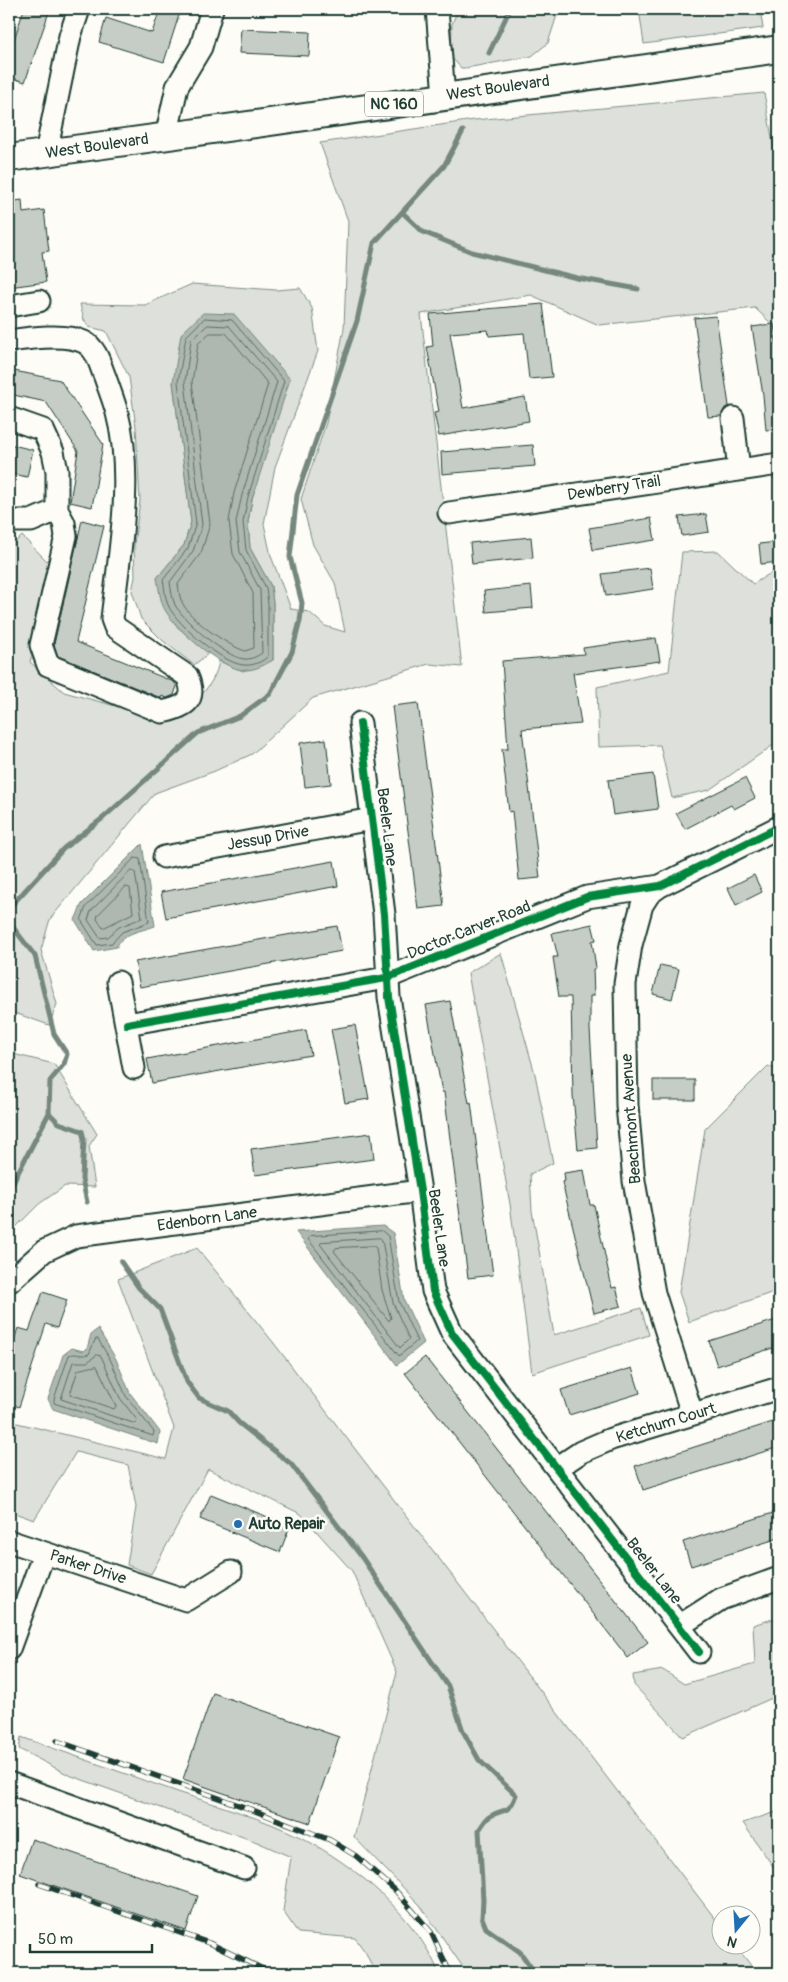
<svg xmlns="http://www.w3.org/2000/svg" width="788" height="1982" font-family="Pangolin,sans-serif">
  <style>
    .green { fill: #dde0db; stroke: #7e8e88 }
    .water { fill: #aeb8b1; stroke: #75877f }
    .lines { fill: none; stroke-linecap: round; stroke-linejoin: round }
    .shore { stroke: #586e66; stroke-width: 1 }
    .stream { stroke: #75877f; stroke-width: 5 }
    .building { fill: #c6cdc7; stroke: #1f3d34 }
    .minor-casing { stroke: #1f3d34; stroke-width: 25 }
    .major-casing { stroke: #1f3d34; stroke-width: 30 }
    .path { stroke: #1f3d34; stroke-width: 3; stroke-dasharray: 5 4; stroke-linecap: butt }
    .minor { stroke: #fdfcf7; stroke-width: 21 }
    .major { stroke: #fdfcf7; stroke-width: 26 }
    .rail-casing { stroke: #1f3d34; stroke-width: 5.5 }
    .rail { stroke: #fdfcf7; stroke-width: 4; stroke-dasharray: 11; stroke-linecap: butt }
    .cycleway-casing { stroke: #fdfcf7; stroke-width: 11 }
    .cycleway { stroke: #00873e; stroke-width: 8 }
    .poi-dot { fill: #1f6fb2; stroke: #fdfcf7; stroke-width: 2 }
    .labels { text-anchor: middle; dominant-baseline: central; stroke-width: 5; stroke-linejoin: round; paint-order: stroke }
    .shield { fill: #fdfcf7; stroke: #62766e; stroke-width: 1 }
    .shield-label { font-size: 15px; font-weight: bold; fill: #1f3d34 }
    .street-label { font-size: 16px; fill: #1f3d34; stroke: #fdfcf7 }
    .poi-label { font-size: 16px; font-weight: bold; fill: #1f3d34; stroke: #fdfcf7; text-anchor: start }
  </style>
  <rect width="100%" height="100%" fill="#fdfcf7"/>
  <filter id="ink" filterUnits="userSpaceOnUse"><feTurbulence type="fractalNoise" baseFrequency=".02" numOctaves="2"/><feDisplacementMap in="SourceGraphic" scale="10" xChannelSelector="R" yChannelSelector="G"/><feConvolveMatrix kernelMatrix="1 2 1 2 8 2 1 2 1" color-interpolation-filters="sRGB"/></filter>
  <g filter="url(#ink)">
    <!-- green -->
    <path class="green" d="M458,9H559L548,43L532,56L466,68H461L451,57L452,24Z
      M639,9H760L763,28L644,44Z
      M764,93L779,177V331L755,308L599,325L531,295L421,314L462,667L429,664L313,698L252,754L215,771L155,793L50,919L41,950L57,1004L49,1025L9,1011V548L22,536L54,568L30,662L64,692L174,722C192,704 215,687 219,661L243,671L273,660V603L271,586L250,548L248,522L252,499L173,382L191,522L184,545L157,578L176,626L209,653L194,665L162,640L141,619L132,591L135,577L134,544L140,501L136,427L129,377L106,331L89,327L84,320L80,304L145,305L192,284L276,290L300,288L312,308L318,351L275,467L264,524L271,556L291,609L309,612L325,626L345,632L335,583L313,545L301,499L326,423L344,328L348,221L320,143L474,120Z
      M718,551L753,584L779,568V741L709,790L672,798L660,745L599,747L597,687L669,671L682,552Z
      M501,953L535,1074L553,1163L530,1174L532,1211L554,1335L641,1308L649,1335L532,1373L510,1204L468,973Z
      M9,1053L54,1064L97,1134L89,1146L95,1187L65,1186L39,1204L9,1234Z
      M768,1066L779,1071V1290L689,1322L679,1292L705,1129Z
      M197,1248L273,1342L720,1925V1944L735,1945L757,1973H467L420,1905L354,1837L397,1672L352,1571L301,1514L208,1469L151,1574L127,1565L136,1507L128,1465L76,1452L34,1520L9,1511V1421L166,1459L174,1428L118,1279Z
      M779,1617V1695L683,1737L634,1685L633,1675L663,1670L684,1684L755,1664L753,1625Z
      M21,1737C73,1755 125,1774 178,1792C219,1806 263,1818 302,1838C356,1866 416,1916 439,1973H375L366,1953L355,1938L298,1933L283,1911L291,1857L257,1842L69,1775L19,1749Z
      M779,1811V1875L743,1823Z"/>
    <!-- water -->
    <path class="water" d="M203,313L234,314L290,379L252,499L248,522L250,548L271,586L273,603V660C264,665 256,670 245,670C223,671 173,627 164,608C160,600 159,588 157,578L184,545L191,522L173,382L181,334Z
      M142,844L155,926C142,931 121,933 117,947L94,951L75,920L82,904Z
      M383,1226L393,1233L404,1300L424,1343L397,1365L296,1232Z
      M98,1329L116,1359L130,1393L160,1432L158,1444L53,1409L48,1399L63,1355L72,1348L83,1351L87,1349L91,1334Z"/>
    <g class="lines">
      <!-- shore -->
      <path class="shore" d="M205,318L232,320L284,381L248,497L243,522L246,550L266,588L268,604V656C263,662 252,666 244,665C223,664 178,625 169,607C165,599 165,589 163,580L188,548L196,523L178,382L186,337Z
        M208,325L229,326L277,382L242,495L236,522L240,552L260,590L262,653C258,656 250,660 244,659C225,657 184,621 175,605C172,598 171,589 170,582L193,551L202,525L185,382L191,340Z
        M210,333H226L268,384L234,493L229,521L233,554L253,593L254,648L245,651C227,645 188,619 181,600C179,595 179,589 178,584L201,553L210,524L192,382L198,344Z
        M135,858L140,859L149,922L122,932L112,943L97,945L81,920L86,907Z
        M131,871L135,872L142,918L119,927L108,937L100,938L88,920L91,911Z
        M126,887L130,888L133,913L103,928L97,919L98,915Z
        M382,1231L388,1236L399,1302L417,1341L399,1356L308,1239L310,1236Z
        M380,1238L382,1240L393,1303L409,1339L400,1348L320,1244L322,1242Z
        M373,1246L376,1248L382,1290L391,1318L389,1321L334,1251L336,1248Z
        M98,1339L111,1361L126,1396L154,1432L153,1436L54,1403V1399L69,1355C75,1352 82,1357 89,1354L95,1340Z
        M97,1355L101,1356L120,1398L137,1420L136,1424L61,1399L73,1362H87Z
        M97,1366L116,1406L114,1409L70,1394L78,1370Z"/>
      <!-- stream -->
      <path class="stream" d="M489,53L510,9
        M403,213L423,232L472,252L577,278L638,289
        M9,908L64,848L103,818L198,733L240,716L270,694L292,652L300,621L302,603L290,557L297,495L357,321L374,243L444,166L463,131
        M9,922L35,956L54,1034L67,1054L64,1064L50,1081L49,1113L9,1190
        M49,1113L59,1123L82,1131L84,1139L82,1179L87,1202
        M121,1262L139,1288L160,1309L187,1382L199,1398L228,1411L239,1423L291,1464L361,1556L448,1686L463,1731L479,1760L516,1795C508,1817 503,1807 489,1817C485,1820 482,1826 479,1830L483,1900L482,1918L486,1928L520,1952L535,1973"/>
    </g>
    <!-- building -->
    <path class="building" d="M24,9H50L25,82L9,77V55Z
      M160,9H181L164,62L99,42L106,18L152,33Z
      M241,29L310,32L309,56L239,53Z
      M22,200L23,213L44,210L49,251L42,252L46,282L9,287V202Z
      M543,304L552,377L529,379L524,333L489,336L488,330L450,333L463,408L525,397L529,421L439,436L434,413L439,412L427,347L433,346L430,314Z
      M716,316L729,406L725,408L721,416L708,417L694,318Z
      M774,324L779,367V429L766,430L763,395L752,327Z
      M9,370L60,380L103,444L92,507L70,502L78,451L46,402L9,394Z
      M9,444L33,450L27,477L9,473Z
      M533,445L535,466L442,474L441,452Z
      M706,514L709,532L682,536L679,517Z
      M651,518L655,540L593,550L589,528Z
      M82,520L104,526L76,642L174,682L177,686L174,695L167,698L162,696L161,698L58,656L54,644Z
      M531,537L533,558L472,564L470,543Z
      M778,542L779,562L761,564L759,544Z
      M650,568L653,589L606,596L602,574Z
      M531,586L533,608L486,612L484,591Z
      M656,638L660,661L573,673L581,724L522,729L540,878L519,880L512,811L509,812L502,749H508L502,661L584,654L583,648Z
      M418,703L444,906L418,909L392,706Z
      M326,739L331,784L305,787L300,743Z
      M653,774L658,809L613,815L608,780Z
      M745,778L755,798L734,809L731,805L685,829L676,813Z
      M334,861L338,886L166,918L161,892Z
      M754,875L762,892L736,905L728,888Z
      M592,924L596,940L592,941L596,968L593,969L594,996H590V1029L597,1148L578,1150L573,1095L571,997H559L553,957H558L552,933Z
      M337,926L342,951L140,987L135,962Z
      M660,965L679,969L672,999L653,994Z
      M450,1001L469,1103L471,1102L493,1275L468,1278L444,1092H442L426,1005Z
      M355,1025L369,1099L345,1103L331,1029Z
      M306,1030L311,1055L152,1083L147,1059Z
      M653,1080H695V1100H653Z
      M371,1133L374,1159L255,1175L251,1149Z
      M584,1170L590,1205H594L612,1288L616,1287L621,1306L594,1313L562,1182L565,1181L564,1173Z
      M43,1292L67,1300L57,1328L46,1324L19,1407L9,1403V1356L18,1328L29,1331Z
      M779,1319V1346L717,1366L709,1341Z
      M425,1357L648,1642L628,1658L405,1373Z
      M632,1368L640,1393L569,1415L561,1390Z
      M779,1420V1447L643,1490L635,1466Z
      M211,1494L290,1526L280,1552L200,1519Z
      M779,1511V1538L691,1566L683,1542Z
      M213,1693L339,1737L310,1823L183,1779Z
      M32,1839L198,1896L186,1931L20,1874Z"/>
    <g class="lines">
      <!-- minor casing -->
      <g class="minor-casing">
        <path id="minor" d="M437,9L444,96
          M166,137L177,87L201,47L212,9
          M46,153L70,36L79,9
          M9,306L39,301
          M9,341C29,338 66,333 84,342C97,349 100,365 105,377C109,389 114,401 117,413C134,476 119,555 112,619L115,627L187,676C198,701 185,707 162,712L48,665L41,645L66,536L64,523L57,510V471L53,452L43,430L9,418
          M733,418L739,470
          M449,513L779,464
          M9,521H31L57,510
          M360,723L384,914L389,997L420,1191L433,1291L452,1333L699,1652
          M164,857L372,819
          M660,886L649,894L642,905L631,945L625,984L627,1105L634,1181L654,1293L692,1414
          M118,982L134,1068
          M127,1024L386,978L587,897L660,886L779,827
          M9,1282L44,1251L76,1236L420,1191
          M557,1468L581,1452L611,1439L779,1388
          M9,1541L186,1600L231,1572
          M679,1626L721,1599L779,1578
          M9,1649L44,1553
          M9,1783L244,1868"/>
      </g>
      <!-- major casing -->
      <g class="major-casing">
        <path id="major" d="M9,158C266,124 522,85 779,49"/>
      </g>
      <!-- path -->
      <path class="path" d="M776,83L779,104"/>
      <!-- minor -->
      <use href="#minor" class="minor"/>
      <!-- major -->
      <use href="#major" class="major"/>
      <!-- rail casing -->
      <g class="rail-casing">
        <path id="rail" d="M57,1741L250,1809L330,1840L356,1856L395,1890L431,1932L450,1973
          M39,1884L209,1943L271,1973"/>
      </g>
      <!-- rail -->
      <use href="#rail" class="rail"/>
      <!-- cycleway casing -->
      <g class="cycleway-casing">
        <path id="cycleway" d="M360,723L384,914L389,997L420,1191L433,1291L452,1333L699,1652
          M127,1024L386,978L587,897L660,886L779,827"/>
      </g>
      <!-- cycleway -->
      <use href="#cycleway" class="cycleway"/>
    </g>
  </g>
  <!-- markers -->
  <circle class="poi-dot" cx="238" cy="1524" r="5"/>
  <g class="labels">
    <!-- shield labels -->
    <rect class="shield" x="365" y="91.5" width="58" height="25" rx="4"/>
    <g class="shield-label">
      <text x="394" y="104">NC 160</text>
    </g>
    <!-- street labels -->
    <g class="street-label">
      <text transform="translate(498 88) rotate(-8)">West Boulevard</text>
      <text transform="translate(97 146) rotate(-8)">West Boulevard</text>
      <text transform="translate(614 488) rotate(-9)">Dewberry Trail</text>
      <text transform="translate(387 827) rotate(83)">Beeler Lane</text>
      <text transform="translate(268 838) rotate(-10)">Jessup Drive</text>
      <text transform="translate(469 930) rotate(-22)">Doctor Carver Road</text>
      <text transform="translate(631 1119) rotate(-94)">Beachmont Avenue</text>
      <text transform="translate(207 1219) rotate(-8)">Edenborn Lane</text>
      <text transform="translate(439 1228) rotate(82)">Beeler Lane</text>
      <text transform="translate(666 1423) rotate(-17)">Ketchum Court</text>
      <text transform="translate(88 1567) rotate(18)">Parker Drive</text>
      <text transform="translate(654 1571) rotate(52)">Beeler Lane</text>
    </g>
    <!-- poi labels -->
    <g class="poi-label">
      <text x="248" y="1524">Auto Repair</text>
    </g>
  </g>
  <!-- margin -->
  <rect width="788" height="1982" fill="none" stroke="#fdfcf7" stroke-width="30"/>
  <rect x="15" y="15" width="758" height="1952" fill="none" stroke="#1f3d34" stroke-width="2" filter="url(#ink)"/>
  <!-- north arrow -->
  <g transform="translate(736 1930) rotate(198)"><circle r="24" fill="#fdfcf7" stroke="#a4b0a9"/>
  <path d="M0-4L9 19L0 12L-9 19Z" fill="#1f6fb2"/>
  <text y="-8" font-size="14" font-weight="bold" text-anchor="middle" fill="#1f3d34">N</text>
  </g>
  <!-- scale -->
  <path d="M30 1944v8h122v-8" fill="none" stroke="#1f3d34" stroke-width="2.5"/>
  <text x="38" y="1944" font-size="15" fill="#1f3d34" stroke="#fdfcf7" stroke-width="4" paint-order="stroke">50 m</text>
</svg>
